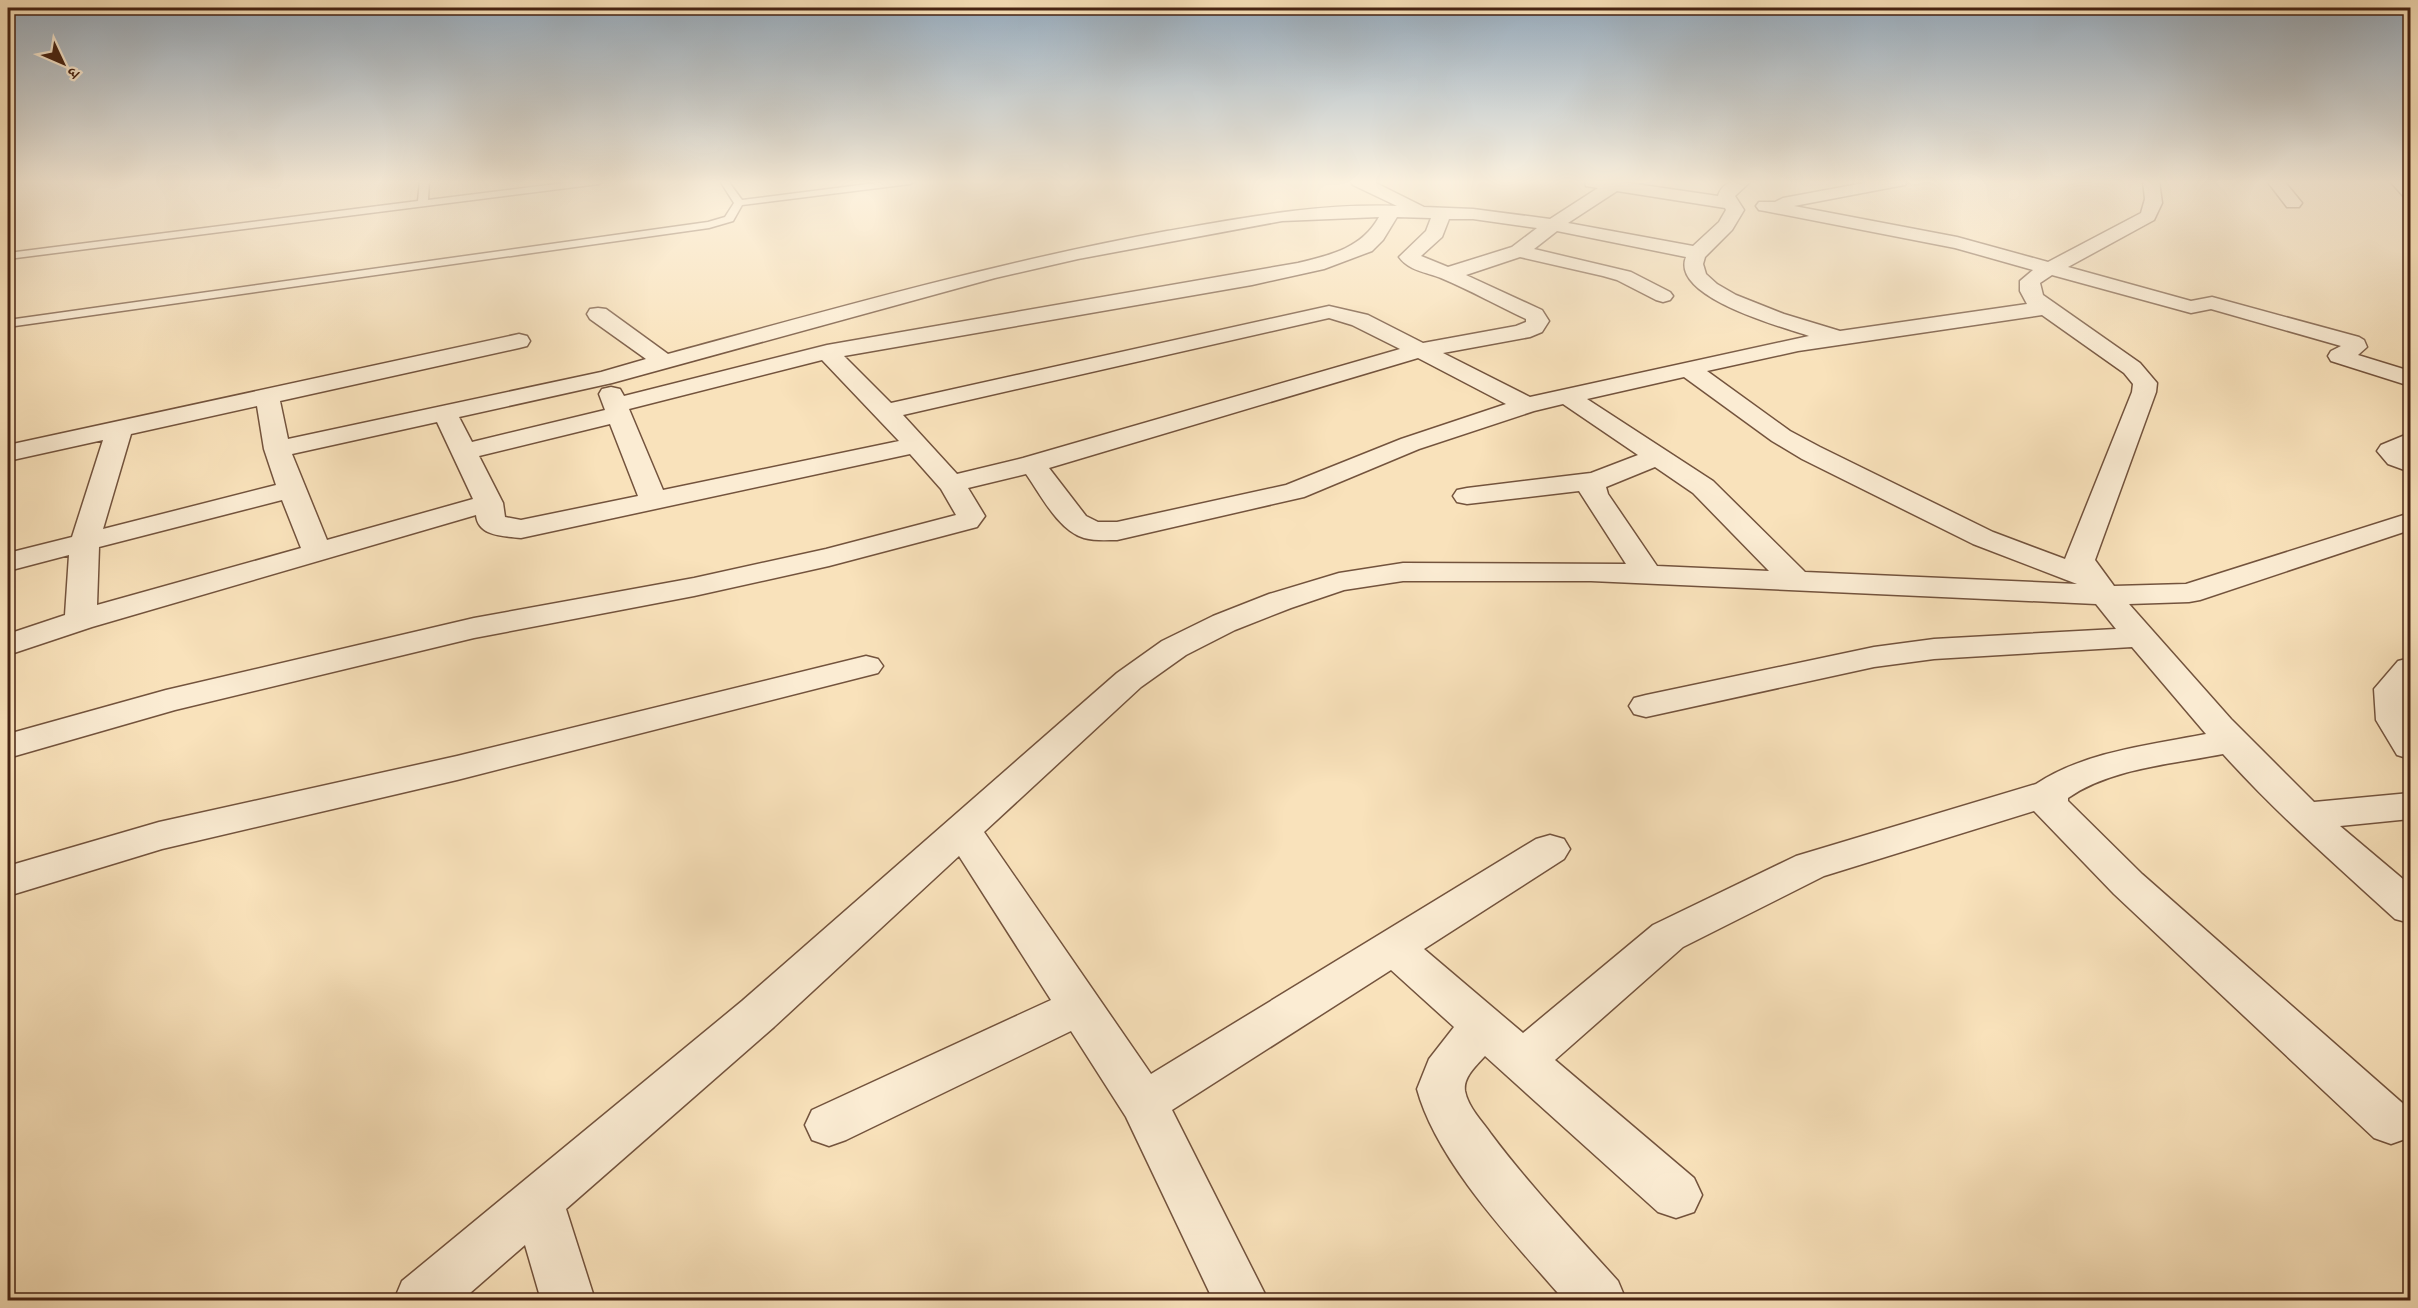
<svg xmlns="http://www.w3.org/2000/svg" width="2418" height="1308" font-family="'IM FELL Great Primer','Noto Serif Devanagari',serif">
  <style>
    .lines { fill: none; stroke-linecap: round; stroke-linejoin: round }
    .lane-casing { stroke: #73533d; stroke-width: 3 }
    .street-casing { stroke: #73533d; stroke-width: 3 }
    .lane { fill: #fbecd3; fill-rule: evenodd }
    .street { fill: #fbecd3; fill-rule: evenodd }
  </style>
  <rect width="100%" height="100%" fill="#f9e2bb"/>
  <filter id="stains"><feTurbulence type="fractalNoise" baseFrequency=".00333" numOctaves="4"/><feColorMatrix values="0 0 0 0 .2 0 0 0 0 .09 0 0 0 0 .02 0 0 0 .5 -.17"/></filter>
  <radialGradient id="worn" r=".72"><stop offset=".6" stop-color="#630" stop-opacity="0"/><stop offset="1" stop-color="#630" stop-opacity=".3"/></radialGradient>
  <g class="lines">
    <!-- lane casing -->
    <g class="lane-casing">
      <path id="lane" d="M420,181H429L428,200L581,181H604L599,184L8,259V253L418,201Z
        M720,181H728L742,200L892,181H915L910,184L742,205L733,221L709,228L8,327V320L708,222L725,217L734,203Z"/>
    </g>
    <!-- street casing -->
    <g class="street-casing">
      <path id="street" d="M1351,181H1372L1424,207L1473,209L1550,219L1598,188L1586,186L1585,181H1615L1718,196C1723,180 1736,181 1751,181L1735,196L1744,210L1732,230L1705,257L1703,264L1706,274L1717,284L1736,295L1784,314L1840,331L2027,304L2020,291V281L2033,270L1955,248L1765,211L1759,210L1756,206L1759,202H1775L1783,198L1875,181H1907L1905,185L1899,186L1794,206L1957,237L2048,262L2141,213L2145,199L2143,181H2159L2162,203L2154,220L2068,267L2191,301L2212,297L2359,337L2364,340L2367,347L2358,355L2410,371V386L2331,361L2328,356L2331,351L2341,346L2211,309L2191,313L2052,275L2040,283L2043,295L2140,363L2157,383L2156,392L2095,560L2114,586L2186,584L2410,513V530L2200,600L2189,602L2129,604L2231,719L2314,802L2410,793V819L2340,826L2410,885V923L2395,919C2336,865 2277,814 2223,754C2173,764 2111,768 2068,798V801L2142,874L2408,1108L2410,1113L2408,1138L2391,1144L2374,1138L2114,894L2034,811L1824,876L1683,947L1555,1060L1694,1178L1702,1195L1694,1212L1676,1218L1658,1212L1485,1056C1477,1065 1463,1077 1465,1091C1468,1107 1482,1121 1491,1134C1530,1186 1575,1233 1618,1281L1626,1300H1564C1514,1242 1437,1163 1417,1089L1429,1059L1454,1027L1391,970L1172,1110L1268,1300H1213L1126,1117L1071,1031L846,1140L829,1146L812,1140L805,1125L812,1110L1051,1000L959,856L774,1027L566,1209L595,1300H541L525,1245L462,1300H394L402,1281L742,1001L1117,673L1162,641L1213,616L1269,594L1339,573L1403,563L1626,564L1579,491L1467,504L1457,502L1453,496L1457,490L1467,488L1591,473L1638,455L1563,404L1534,411L1419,449L1304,497L1117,540C1106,540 1095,541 1084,538C1058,530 1041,495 1026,474L968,488L985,516L977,527L829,566L694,596L474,638L175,710L8,758V734L166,690L474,618L694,578L826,549L956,515L941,489L910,454L521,538C505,536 478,537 476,515L92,627L8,655V634L65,615L69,555L8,571V553L72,537L103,440L8,461V445L519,334L527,336L530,341L527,346L519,348L280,401L288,439L601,372L646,359L590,319L587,314L590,309L598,308L606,309L668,354C833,309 998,262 1167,231C1243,218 1319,203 1397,206L1353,185ZM1617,191L1725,208L1726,210L1719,222L1693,246L1568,223ZM1379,217C1362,248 1331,255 1298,263L827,345L624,396L620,389L611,387L602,389L599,394L605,410L472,442L459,417L612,383L995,278L1078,259L1282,221ZM1397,217L1431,218L1426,231L1399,257C1409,271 1426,272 1441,278C1470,290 1498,306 1526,319V322L1516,326L1423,343L1368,315L1329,306L891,403L844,356L1252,285L1324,269L1372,251L1383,240ZM1449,219H1473L1537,228L1512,247L1448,267L1421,256L1442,237ZM1557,231L1686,257C1670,297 1782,327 1809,336L1530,397L1443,353L1530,337L1542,332L1549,321L1542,310L1466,275L1520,257L1603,276L1617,280L1656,300L1663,302L1670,300L1673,296L1670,292L1631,272L1534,249ZM2042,315L2124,373L2133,384L2132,392L2065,559L1993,532L1820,447L1790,431L1707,371L1798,351ZM1329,318L1352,325L1400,349L1023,458L957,474L903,415ZM1418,358L1506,404L1401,439L1286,485L1117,522H1098L1086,516L1049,468ZM822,360L899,441L663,490L629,409ZM1684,377L1772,441L1802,459L1973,544L2077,584L1805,572L1713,481L1587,399ZM257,406L264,449L276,485L103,529L131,434ZM437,422L473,499L327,540L292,454ZM610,424L638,496L521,520L505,517L503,503L479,456ZM1655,467L1693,493L1769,571L1657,566L1608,494L1606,487ZM282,500L301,548L97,605L99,547ZM1403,581H1591L2096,604L2116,629L1934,639L1874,647L1646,695L1634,698L1629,706L1634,714L1646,717L1874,667L1934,659L2132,647L2206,734C2149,745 2084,752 2036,784L1796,856L1653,925L1523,1033L1424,949L1564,859L1570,849L1564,839L1550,835L1536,839L1151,1074L984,832L1141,687L1186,655L1235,630L1291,608L1344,590Z
        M2267,181H2284L2302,203L2299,207H2287Z
        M2390,181H2407L2410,184V198L2404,197Z
        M2410,433V451L2407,453L2410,454V472L2388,464L2377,451L2381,445Z
        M866,656L878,659L883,666L878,673L457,780L162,849L8,896V866L159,822L457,756Z
        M2410,658V688L2408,690L2410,759L2397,755L2376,720L2374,689L2398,661Z"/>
    </g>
    <!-- lane -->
    <use href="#lane" class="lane"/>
    <!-- street -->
    <use href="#street" class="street"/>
  </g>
  <!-- sky -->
  <linearGradient id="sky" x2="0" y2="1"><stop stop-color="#96acbf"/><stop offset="0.5" stop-color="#fcf2e0"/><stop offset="1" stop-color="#fcf2e0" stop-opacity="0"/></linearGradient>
  <rect width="2418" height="364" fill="url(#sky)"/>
  <!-- margin -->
  <rect width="2418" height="1308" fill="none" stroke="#f9e2bb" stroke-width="30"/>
  <rect x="9" y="9" width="2400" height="1290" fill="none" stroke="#462313" stroke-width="3"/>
  <rect x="15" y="15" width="2388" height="1278" fill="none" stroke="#462313" stroke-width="1.5"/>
  <!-- north arrow -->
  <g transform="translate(63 63) rotate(134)" stroke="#fbecd3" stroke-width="4.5" paint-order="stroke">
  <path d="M0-4.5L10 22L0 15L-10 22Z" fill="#462313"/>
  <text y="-9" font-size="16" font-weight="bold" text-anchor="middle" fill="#462313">उ</text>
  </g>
  <rect width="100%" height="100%" filter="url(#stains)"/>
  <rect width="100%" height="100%" fill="url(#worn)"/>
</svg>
